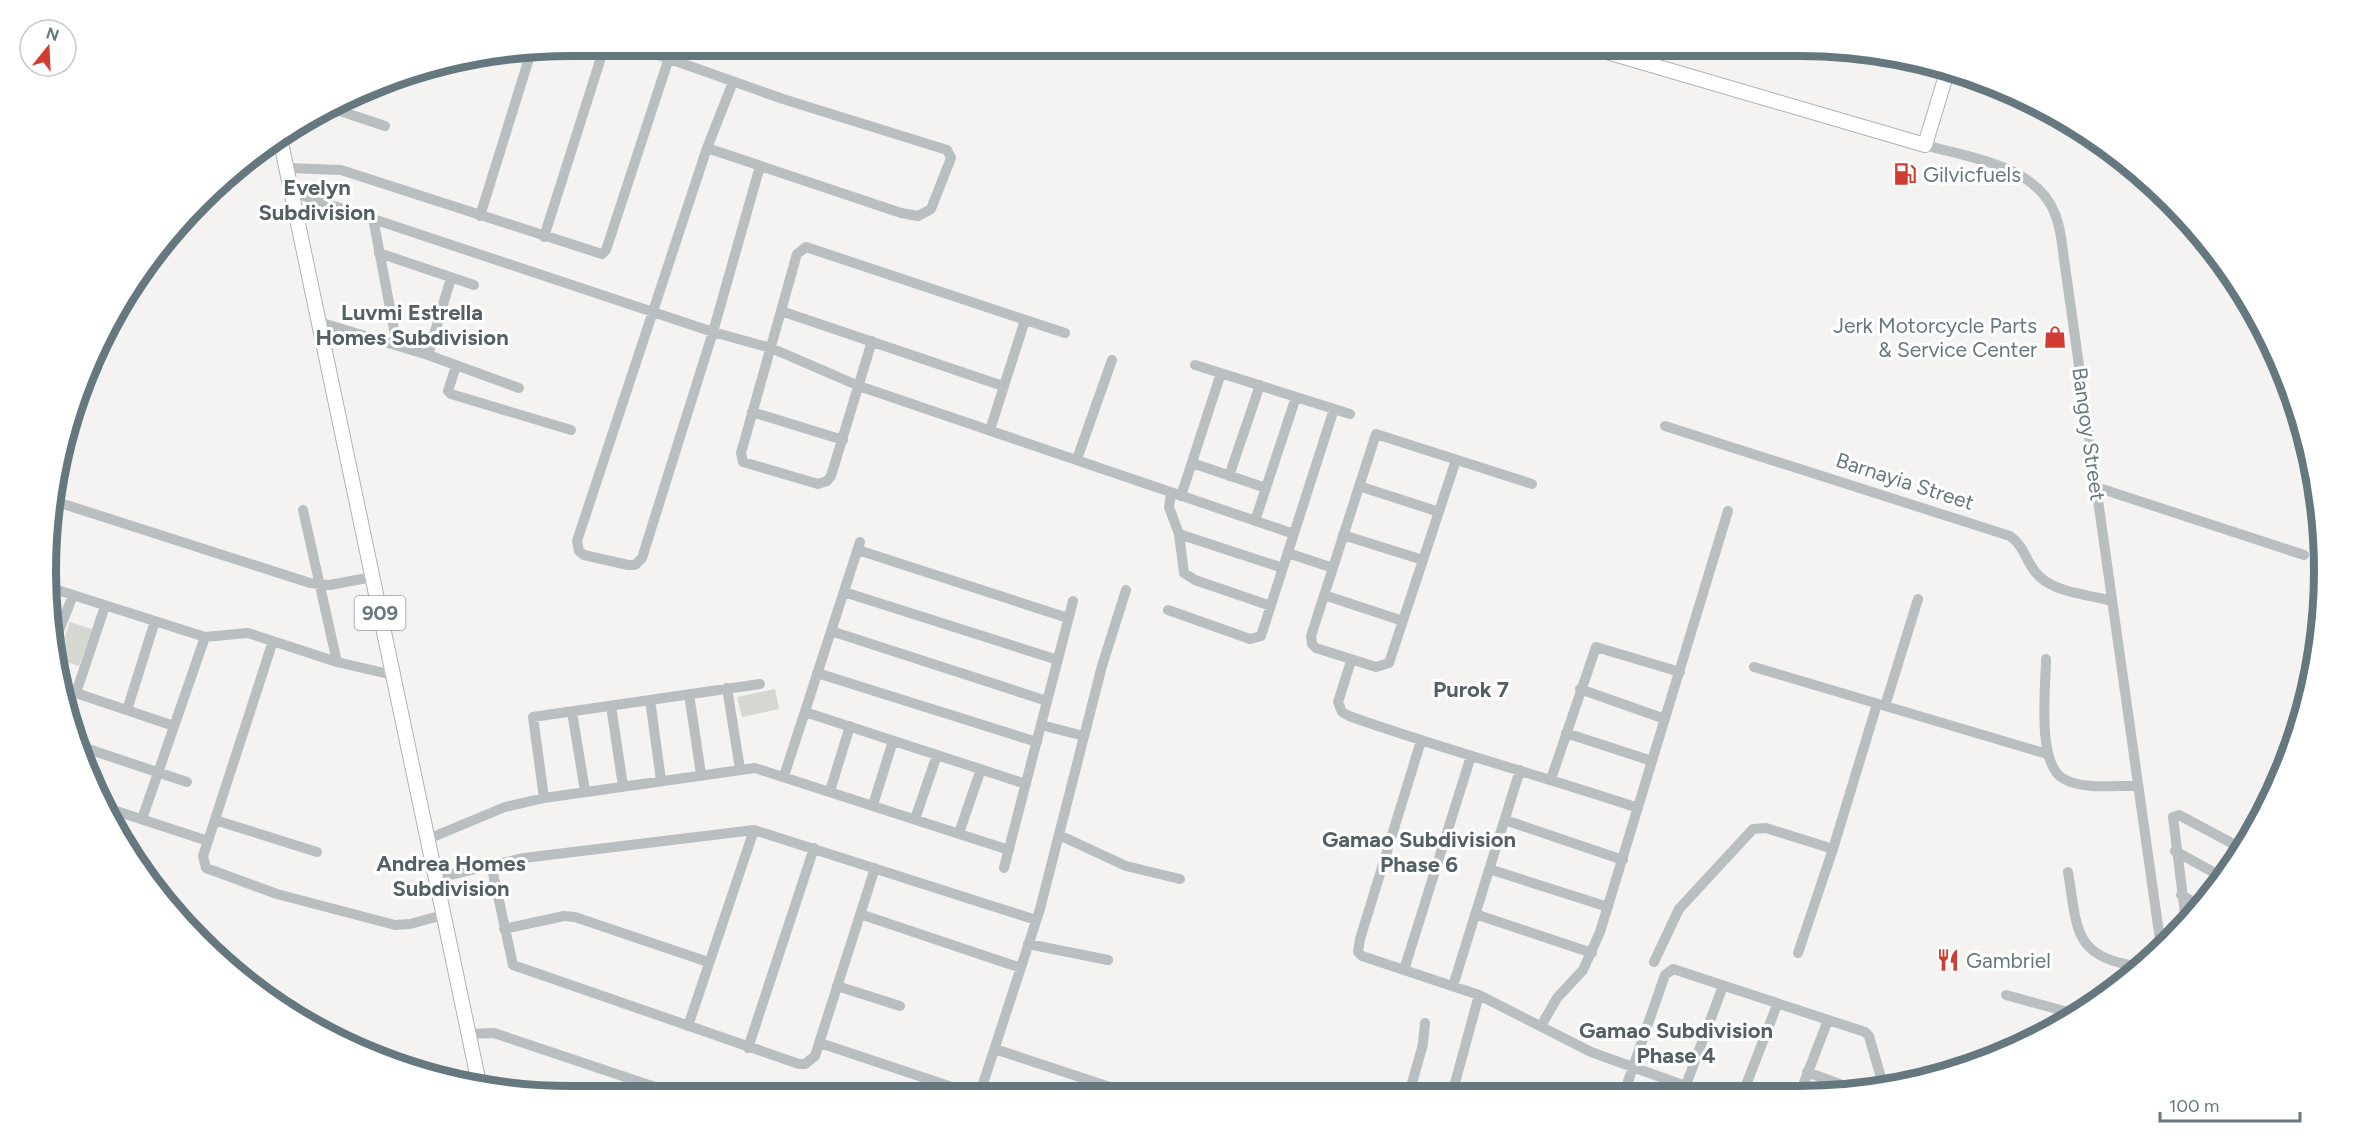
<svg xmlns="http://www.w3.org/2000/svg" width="2370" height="1142" font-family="Figtree,sans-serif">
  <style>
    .green { fill: #d4d8d0 }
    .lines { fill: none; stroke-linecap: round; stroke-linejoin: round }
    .major-casing { stroke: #adb2b5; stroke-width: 16 }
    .minor { stroke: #b9bec0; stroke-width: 10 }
    .major { stroke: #fff; stroke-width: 14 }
    .labels { text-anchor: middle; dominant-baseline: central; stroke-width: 6; stroke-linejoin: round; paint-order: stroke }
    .shield { fill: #fff; stroke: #94a0a5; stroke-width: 1.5 }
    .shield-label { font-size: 20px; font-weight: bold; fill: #66787f }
    .poi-label { font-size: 21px; fill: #66787f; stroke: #fff; text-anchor: start }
    .street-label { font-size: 21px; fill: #66787f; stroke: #fff }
    .neighbourhood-label { font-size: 22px; font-weight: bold; fill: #536065; stroke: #fff }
    .rim { fill: none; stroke: #66787f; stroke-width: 8 }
  </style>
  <rect width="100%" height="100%" fill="#f4f3f1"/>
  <!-- green -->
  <path class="green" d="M70,622L92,629L79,666L57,659Z
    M775,689L779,709L742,717L737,697Z"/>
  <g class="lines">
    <!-- major casing -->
    <g class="major-casing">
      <path id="major" d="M1583,45L1925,145L1948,69
        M280,138L480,1088"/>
    </g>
    <!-- minor -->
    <path class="minor" d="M630,45L783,99L947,150L951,158L931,209L918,216L901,213L707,148
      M733,82L707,148L577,541L579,551L584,555L628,565H635L642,558L713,332L760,166
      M334,109L385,126
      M266,145L281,142
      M1925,145C1969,158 2037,165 2055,214C2061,228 2062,244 2064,259L2161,947
      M287,168L341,170L602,254L606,250L669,58
      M292,192L713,332L771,348L859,386L1294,534
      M480,216L531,52
      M373,218L397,345
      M544,237L605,45
      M379,253L474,285
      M781,311L1003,386
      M319,322L428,355L519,388
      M872,341L831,476L827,481L818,484L743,462L741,453L797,254L806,247L1065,333
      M428,355L451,278
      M1195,365L1350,414
      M456,366L448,391L451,394L571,430
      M752,412L843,440
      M1665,426L2010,536C2026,547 2026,565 2040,577C2057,593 2091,595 2112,601
      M990,430L1025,320
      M1077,459L1112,360
      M1456,460L1389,663L1376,667L1316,648L1312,644L1311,636L1376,434L1532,484
      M1192,463L1266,488
      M1229,476L1260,385
      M1359,486L1439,512
      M2096,487L2304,555
      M1171,493L1169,507L1179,534L1184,573L1195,580L1271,606
      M1181,496L1221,373
      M54,501L310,583L330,585L372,577
      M303,510L337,662
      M1255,521L1296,397
      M1179,534L1283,568
      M1343,535L1423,560
      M858,550L1068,618
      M1288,553L1333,568
      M51,588L205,637L248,633L337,662L393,675
      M844,592L1058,660
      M1324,595L1403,621
      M1168,610L1250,639L1261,636L1334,409
      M831,631L1047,701
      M52,649L73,595
      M2046,659C2046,686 2036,765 2064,779C2083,790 2116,785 2138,786
      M1351,661L1338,702L1342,712L1349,716C1445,750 1542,776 1638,808
      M1754,667L2047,754
      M817,673L1037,742
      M727,688L740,769
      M64,689L174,726
      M1580,689L1665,719
      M76,693L105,606
      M689,694L701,774
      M650,700L661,780
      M611,706L623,786
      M1885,706L1918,599
      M127,710L155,621
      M572,712L585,791
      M805,712L1026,784
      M1041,725L1084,736
      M1566,733L1652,761
      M1421,741L1360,939L1358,952L1362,956L1479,995L1591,1052L1705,1093
      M82,747L187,782
      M784,776L860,542
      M1551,779L1596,647L1680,672
      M830,791L850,726
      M544,798L533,717L760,684
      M873,805L893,741
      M101,806L208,841L203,856L206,868L277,894L395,925L410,924L443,915
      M142,819L205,637
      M915,819L937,755
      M215,820L317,852
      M1505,820L1623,860
      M959,833L981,769
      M1059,835L1126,866L1180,879
      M428,839L505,807L544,798L755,768L1009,850
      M208,841L273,641
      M2175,851L2224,878
      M491,864L513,965L799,1064H805L815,1056L875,868
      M1004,868L1073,601
      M1489,869L1608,907
      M2068,872C2078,931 2072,957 2141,967
      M436,878L524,858L754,830L1036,920
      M2181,895L2201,906
      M860,914L1021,968
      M1475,914L1592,953
      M2186,922L2173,817L2179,815L2241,848
      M504,929L564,916L575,917L708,962
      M1028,944L1108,960
      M1798,953L1833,849
      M1654,962L1679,909L1753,829L1766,828L1833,849L1877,704
      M1404,970L1471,756
      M837,986L900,1006
      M1453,986L1520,770
      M2006,995L2075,1014
      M688,1026L754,830
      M1541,1026L1557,998L1583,970L1600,932L1728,511
      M468,1034L494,1033L685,1097
      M820,1043L979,1096
      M748,1048L814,848
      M995,1049L1134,1095
      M1807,1072L1861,1092
      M1624,1093L1665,975L1673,969L1865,1032L1869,1036L1884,1088
      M1683,1093L1723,986
      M1743,1093L1777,1005
      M1800,1093L1828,1020
      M1409,1094L1423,1044L1425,1023
      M1452,1094L1479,995
      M979,1096L1040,909L1102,666L1126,590"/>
    <!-- major -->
    <use href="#major" class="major"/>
  </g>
  <!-- icons -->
  <defs>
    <g id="fuel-bare" transform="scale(1.8)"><path d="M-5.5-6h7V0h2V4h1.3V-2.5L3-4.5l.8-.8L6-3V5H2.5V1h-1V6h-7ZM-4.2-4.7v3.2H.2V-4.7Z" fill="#d23d33" stroke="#fff" stroke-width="2.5" paint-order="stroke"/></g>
    <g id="shop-bare" transform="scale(1.8)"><path d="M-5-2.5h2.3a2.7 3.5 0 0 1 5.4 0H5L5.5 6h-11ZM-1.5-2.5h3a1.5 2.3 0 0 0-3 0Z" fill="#d23d33" stroke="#fff" stroke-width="2.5" paint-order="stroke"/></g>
    <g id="restaurant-bare" transform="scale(1.8)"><path d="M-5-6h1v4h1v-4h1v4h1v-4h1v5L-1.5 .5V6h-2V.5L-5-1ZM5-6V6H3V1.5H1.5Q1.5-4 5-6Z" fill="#d23d33" stroke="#fff" stroke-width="2.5" paint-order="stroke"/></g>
  </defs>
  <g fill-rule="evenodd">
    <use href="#fuel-bare" x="1905" y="174"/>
    <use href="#shop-bare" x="2055" y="337"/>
    <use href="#restaurant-bare" x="1948" y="960"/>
  </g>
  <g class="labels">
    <!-- shield labels -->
    <rect class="shield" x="354.5" y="596" width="51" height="34" rx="4.5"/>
    <g class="shield-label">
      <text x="380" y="613">909</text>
    </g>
    <!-- poi labels -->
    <g class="poi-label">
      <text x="1923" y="174">Gilvicfuels</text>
      <text x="2037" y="325" text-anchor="end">Jerk Motorcycle Parts<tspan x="2037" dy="24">&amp; Service Center</tspan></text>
      <text x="1966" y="960">Gambriel</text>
    </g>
    <!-- street labels -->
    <g class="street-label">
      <text transform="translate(2089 434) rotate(82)">Bangoy Street</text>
      <text transform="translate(1905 481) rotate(18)">Barnayia Street</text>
    </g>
    <!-- neighbourhood labels -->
    <g class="neighbourhood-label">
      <text x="317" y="187">Evelyn<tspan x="317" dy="25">Subdivision</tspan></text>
      <text x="412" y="312">Luvmi Estrella<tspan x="412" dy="25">Homes Subdivision</tspan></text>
      <text x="1471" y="689">Purok 7</text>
      <text x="1419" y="839">Gamao Subdivision<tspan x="1419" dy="25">Phase 6</tspan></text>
      <text x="451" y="863">Andrea Homes<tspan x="451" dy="25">Subdivision</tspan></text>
      <text x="1676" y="1030">Gamao Subdivision<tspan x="1676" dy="25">Phase 4</tspan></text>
    </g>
  </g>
  <!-- crop -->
  <path d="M0 0H2370V1142H0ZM571 56H1799A515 515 0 0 1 2314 571V571A515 515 0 0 1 1799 1086H571A515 515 0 0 1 56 571V571A515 515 0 0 1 571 56Z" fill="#fff" fill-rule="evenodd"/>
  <path class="rim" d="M571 56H1799A515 515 0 0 1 2314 571V571A515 515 0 0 1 1799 1086H571A515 515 0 0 1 56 571V571A515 515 0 0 1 571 56Z"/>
  <!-- north arrow -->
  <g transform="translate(48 48) rotate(18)"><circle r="28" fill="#ffffff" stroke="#c2c9cc" stroke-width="1.5"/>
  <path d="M0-4.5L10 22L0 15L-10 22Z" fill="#d23d33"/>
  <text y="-9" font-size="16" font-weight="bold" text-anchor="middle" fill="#66787f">N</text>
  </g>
  <!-- scale -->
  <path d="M2160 1112v9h140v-9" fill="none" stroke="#66787f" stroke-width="3"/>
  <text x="2169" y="1112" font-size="18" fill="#66787f" stroke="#ffffff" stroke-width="4.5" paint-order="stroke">100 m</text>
</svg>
